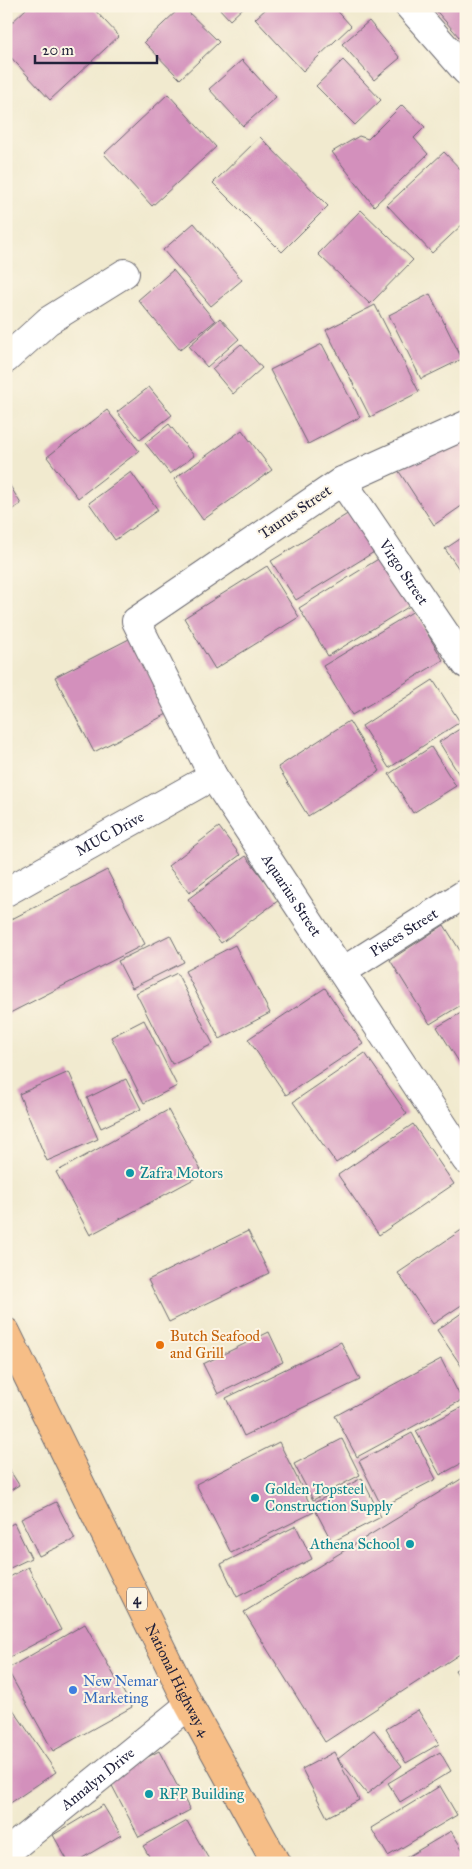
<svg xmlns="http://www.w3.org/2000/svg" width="472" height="1869" font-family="'IM FELL Great Primer',serif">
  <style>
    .building { fill: #d390bc }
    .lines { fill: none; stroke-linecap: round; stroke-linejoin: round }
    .minor-casing { stroke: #6a686f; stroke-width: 30 }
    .major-casing { stroke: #6a686f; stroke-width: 30 }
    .minor { stroke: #fff; stroke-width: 28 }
    .major { stroke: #f6be87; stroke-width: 28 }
    .culture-dot { fill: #0f9aa8; stroke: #fcf5e5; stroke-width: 2 }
    .food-dot { fill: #e8710a; stroke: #fcf5e5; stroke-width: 2 }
    .shop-dot { fill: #3f7fe0; stroke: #fcf5e5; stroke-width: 2 }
    .labels { text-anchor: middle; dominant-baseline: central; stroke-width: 4; stroke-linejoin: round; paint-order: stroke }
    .shield { fill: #fcf5e5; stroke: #63616e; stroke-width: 1 }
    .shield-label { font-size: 14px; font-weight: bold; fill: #22223b }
    .street-label { font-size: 15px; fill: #22223b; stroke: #fcf5e5 }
    .culture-label { font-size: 15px; fill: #0d838f; stroke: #fcf5e5; text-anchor: start }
    .food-label { font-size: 15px; fill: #c56008; stroke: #fcf5e5; text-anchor: start }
    .shop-label { font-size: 15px; fill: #366cbe; stroke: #fcf5e5; text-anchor: start }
  </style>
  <rect width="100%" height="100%" fill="#fcf5e5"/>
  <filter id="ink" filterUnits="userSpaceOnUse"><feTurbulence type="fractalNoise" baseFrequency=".02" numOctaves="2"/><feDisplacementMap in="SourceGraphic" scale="10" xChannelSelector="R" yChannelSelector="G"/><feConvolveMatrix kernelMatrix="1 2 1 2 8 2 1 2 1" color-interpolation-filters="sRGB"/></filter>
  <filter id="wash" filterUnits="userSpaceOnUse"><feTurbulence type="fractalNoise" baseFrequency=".0096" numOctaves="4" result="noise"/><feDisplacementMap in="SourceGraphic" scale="20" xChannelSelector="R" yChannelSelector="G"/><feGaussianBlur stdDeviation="1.12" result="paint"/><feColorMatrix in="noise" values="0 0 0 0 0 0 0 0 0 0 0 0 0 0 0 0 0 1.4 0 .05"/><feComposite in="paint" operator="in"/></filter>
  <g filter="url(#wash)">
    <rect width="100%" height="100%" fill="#f1eacf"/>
    <g id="blocks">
      <!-- building -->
      <path class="building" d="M29,6H91L119,36L50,100L6,52V28Z
        M182,6L219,42L180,79L144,42Z
        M217,6H245L230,20Z
        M269,6H333L351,26L303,71L255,19Z
        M432,6H466V45Z
        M369,21L400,58L374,80L342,44Z
        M242,60L276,97L243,126L209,89Z
        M343,60L381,100L355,125L316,86Z
        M168,94L216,147L152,206L104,154Z
        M402,105L425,127L414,138L428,154L374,206L332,152L359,136L368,139Z
        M260,137L328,206L282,252L213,183Z
        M444,152L466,175V221L432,253L387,205Z
        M361,210L413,260L370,304L318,254Z
        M194,223L242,280L211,306L163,250Z
        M173,270L215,321L180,350L138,300Z
        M430,294L462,359L421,379L389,315Z
        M375,305L419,392L370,417L326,330Z
        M220,318L239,339L207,367L189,346Z
        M241,344L262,368L233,394L212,369Z
        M322,344L360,417L308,444L270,370Z
        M149,387L172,415L140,440L117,412Z
        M107,410L139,451L78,498L47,457Z
        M169,424L194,456L170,474L145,443Z
        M466,425V503L434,525L398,470Z
        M242,430L272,470L203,520L174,479Z
        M131,472L158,510L115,540L89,503Z
        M6,479L21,504L6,513Z
        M354,510L379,549L296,600L271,561Z
        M466,535V579L445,549Z
        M388,553L418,601L328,656L299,608Z
        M267,566L299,617L215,669L184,618Z
        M414,611L443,660L352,715L323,666Z
        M131,638L169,713L94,752L55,677Z
        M433,680L460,722L389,768L362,726Z
        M349,721L380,771L308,816L278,767Z
        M466,725V786L439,742Z
        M431,747L456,786L413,813L389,774Z
        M219,827L240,855L189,893L168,866Z
        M246,856L279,900L221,943L188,899Z
        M107,870L145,944L6,1015V922Z
        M444,925L466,960V1002L430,1024L390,960Z
        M170,935L184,962L132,988L118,961Z
        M235,945L270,1013L220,1039L185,971Z
        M177,973L213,1044L172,1064L136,993Z
        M325,988L363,1044L286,1095L248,1039Z
        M466,1010V1073L437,1027Z
        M144,1020L177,1086L144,1103L111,1037Z
        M365,1053L407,1114L336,1163L293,1102Z
        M69,1072L98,1139L47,1161L19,1094Z
        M126,1079L141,1109L101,1128L87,1098Z
        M168,1110L203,1174L90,1235L56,1172Z
        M413,1124L454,1184L379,1235L338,1175Z
        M466,1227V1302L433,1324L398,1273Z
        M248,1231L269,1273L169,1322L148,1280Z
        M466,1310V1373L437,1330Z
        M269,1332L283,1362L218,1394L203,1364Z
        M341,1342L360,1380L244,1436L226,1398Z
        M441,1359L462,1400L357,1457L335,1416Z
        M466,1405V1461L440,1475L416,1431Z
        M412,1433L436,1479L382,1507L359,1461Z
        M342,1439L360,1475L313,1500L294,1464Z
        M279,1442L314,1512L231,1553L196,1484Z
        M6,1464L19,1485L6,1493Z
        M466,1476V1650L325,1742L244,1612Z
        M362,1478L381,1517L332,1542L312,1504Z
        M56,1502L75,1539L39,1556L21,1519Z
        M14,1523L31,1558L6,1570V1527Z
        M296,1526L312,1559L237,1597L221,1564Z
        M28,1567L61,1630L6,1659V1579Z
        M85,1624L132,1707L53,1751L7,1669Z
        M466,1664V1687L455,1670Z
        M8,1702L56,1772L6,1806V1703Z
        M418,1710L439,1744L406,1763L386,1729Z
        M374,1730L402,1766L367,1794L338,1759Z
        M159,1751L190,1810L139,1837L108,1778Z
        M334,1752L359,1800L327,1817L302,1769Z
        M440,1752L451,1771L400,1802L388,1783Z
        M440,1786L457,1815L388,1856L371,1828Z
        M103,1805L121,1835L74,1863H69L53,1835Z
        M187,1821L211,1863H153L143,1846Z
        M451,1831L466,1855V1863H397Z"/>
    </g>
  </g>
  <g filter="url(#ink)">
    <use href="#blocks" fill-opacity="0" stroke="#6a686f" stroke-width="1"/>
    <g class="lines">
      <!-- minor casing -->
      <g class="minor-casing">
        <g id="minor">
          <path d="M409,6L466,71"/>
          <path d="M6,359L48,321L125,273"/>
          <path id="s1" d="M466,425L342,481L136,621L213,776L466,1160"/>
          <path id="s2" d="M342,481L466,664"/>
          <path id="s3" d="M6,892L213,776"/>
          <path id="s4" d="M343,971L466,893"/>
          <path id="s5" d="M6,1853L189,1705"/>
        </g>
      </g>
      <!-- major casing -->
      <g class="major-casing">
        <g id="major">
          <path id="s6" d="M6,1332L189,1705L276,1863"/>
        </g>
      </g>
      <!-- minor -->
      <use href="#minor" class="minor"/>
      <!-- major -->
      <use href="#major" class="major"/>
    </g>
  </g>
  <!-- markers -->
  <g class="culture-dot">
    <circle cx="130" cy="1173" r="5"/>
    <circle cx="255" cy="1498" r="5"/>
    <circle cx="410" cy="1544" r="5"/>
    <circle cx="149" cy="1794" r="5"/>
  </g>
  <circle class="food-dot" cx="160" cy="1345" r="5"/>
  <circle class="shop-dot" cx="73" cy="1690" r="5"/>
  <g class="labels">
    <!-- shield labels -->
    <rect class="shield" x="127" y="1587.5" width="20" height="23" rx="4"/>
    <g class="shield-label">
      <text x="137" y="1599">4</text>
    </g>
    <!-- street labels -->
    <g class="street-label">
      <text transform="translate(295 512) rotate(-34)">Taurus Street</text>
      <text stroke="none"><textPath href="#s2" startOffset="110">Virgo Street</textPath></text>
      <text stroke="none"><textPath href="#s3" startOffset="119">MUC Drive</textPath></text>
      <text stroke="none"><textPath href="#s1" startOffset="701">Aquarius Street</textPath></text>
      <text stroke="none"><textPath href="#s4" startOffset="72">Pisces Street</textPath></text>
      <text stroke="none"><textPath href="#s6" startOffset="388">National Highway 4</textPath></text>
      <text stroke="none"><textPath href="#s5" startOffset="118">Annalyn Drive</textPath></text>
    </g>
    <!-- culture labels -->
    <g class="culture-label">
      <text x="140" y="1173">Zafra Motors</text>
      <text x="265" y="1489">Golden Topsteel<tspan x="265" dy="17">Construction Supply</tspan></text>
      <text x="400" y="1544" text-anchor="end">Athena School</text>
      <text x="159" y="1794">RFP Building</text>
    </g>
    <!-- food labels -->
    <g class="food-label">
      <text x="170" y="1336">Butch Seafood<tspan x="170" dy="17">and Grill</tspan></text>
    </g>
    <!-- shop labels -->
    <g class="shop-label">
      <text x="83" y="1681">New Nemar<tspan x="83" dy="17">Marketing</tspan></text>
    </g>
  </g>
  <!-- margin -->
  <rect width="472" height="1869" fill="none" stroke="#fcf5e5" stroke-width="25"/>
  <!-- scale -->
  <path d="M35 55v8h122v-8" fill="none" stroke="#22223b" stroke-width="2.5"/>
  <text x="42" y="55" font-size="15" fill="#22223b" stroke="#fcf5e5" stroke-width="4" paint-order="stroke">20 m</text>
</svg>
